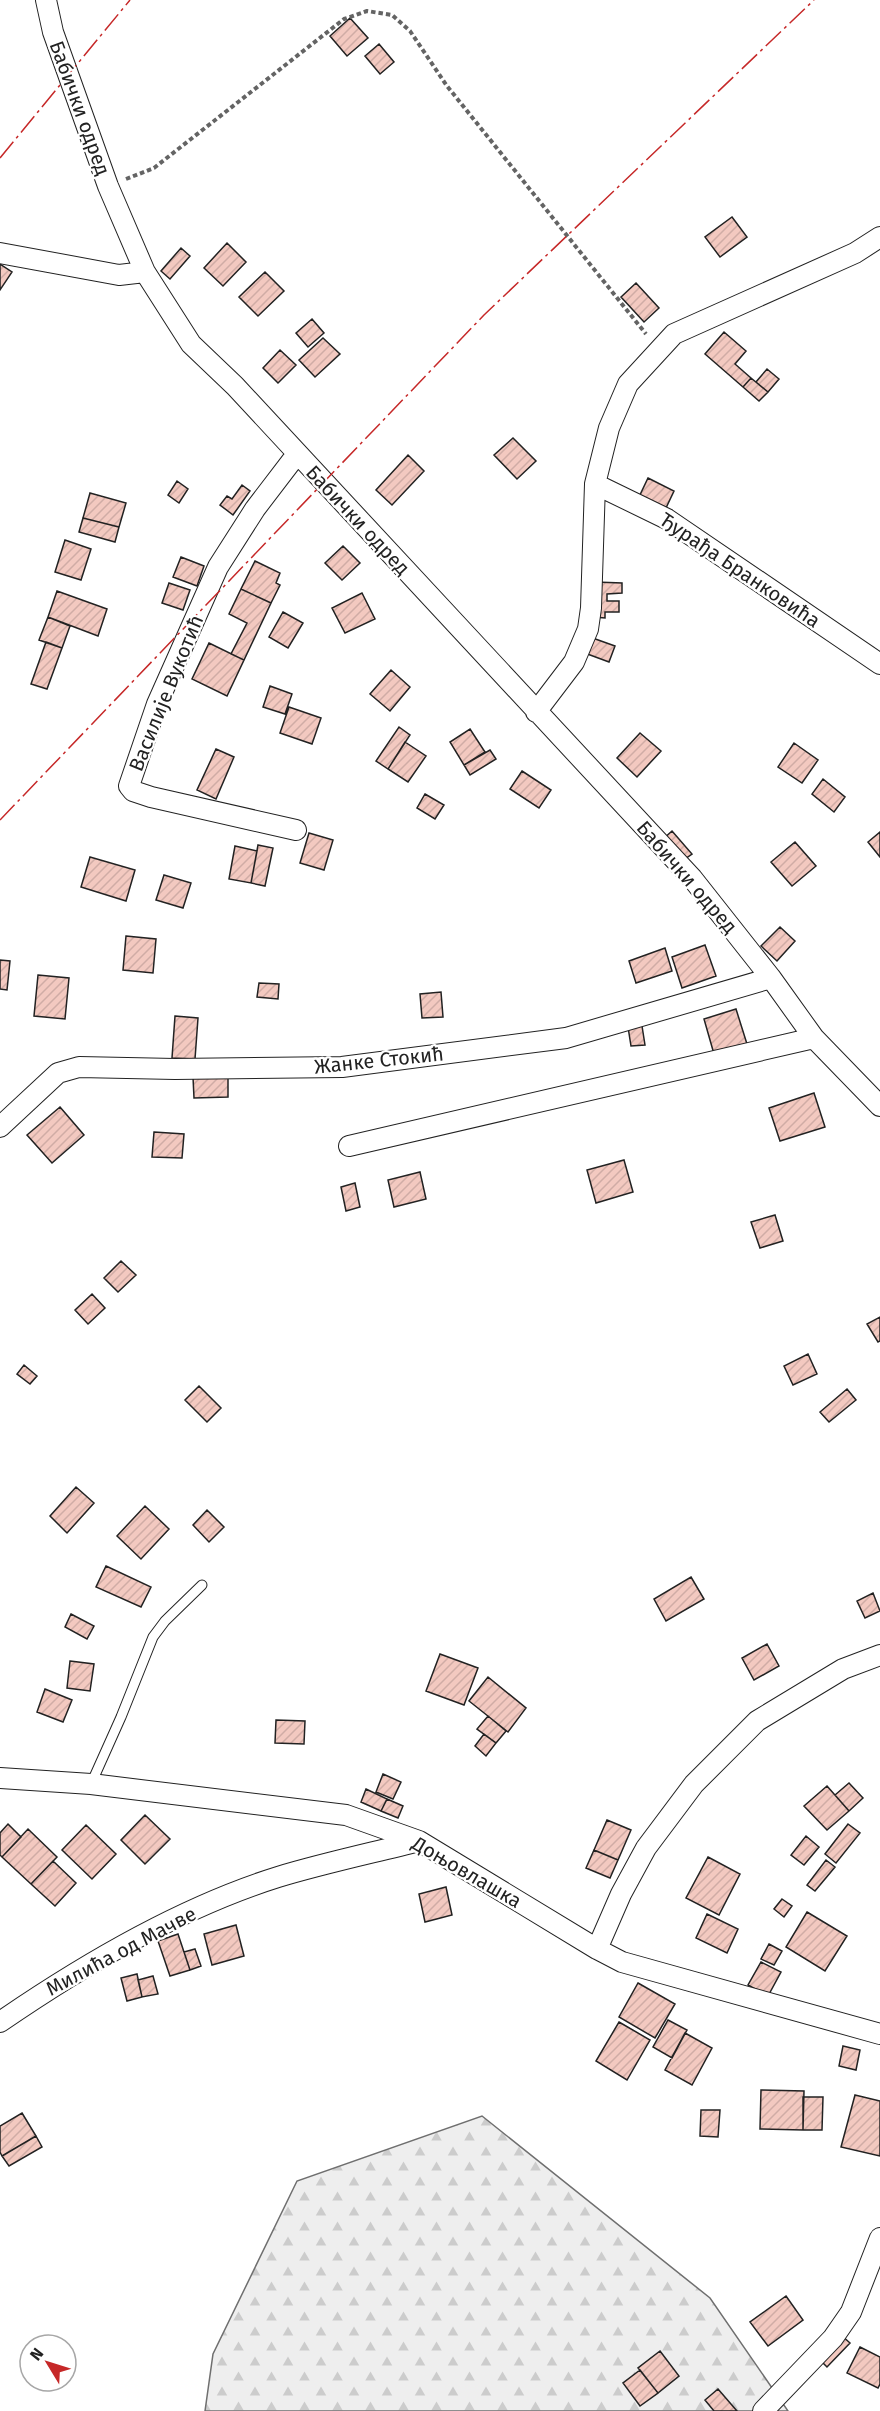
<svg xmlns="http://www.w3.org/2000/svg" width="880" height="2411" font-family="'Fira Sans',sans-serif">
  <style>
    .forest { fill: url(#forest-firs); stroke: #6f6f6f; stroke-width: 1.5 }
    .building { fill: url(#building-hatch); stroke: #222; stroke-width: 1.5 }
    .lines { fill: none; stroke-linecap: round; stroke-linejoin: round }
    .lane-casing { stroke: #222; stroke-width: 11 }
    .street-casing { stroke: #222; stroke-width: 22 }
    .path { stroke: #646464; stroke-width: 4; stroke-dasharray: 4.5 3; stroke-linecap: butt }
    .lane { stroke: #fff; stroke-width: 9 }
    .street { stroke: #fff; stroke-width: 20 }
    .power { stroke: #c62828; stroke-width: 1.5; stroke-dasharray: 21 4.5 3 4.5; stroke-linecap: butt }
    .labels { text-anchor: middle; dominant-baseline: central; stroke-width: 4.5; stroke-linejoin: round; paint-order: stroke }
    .street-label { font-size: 20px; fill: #222; stroke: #fff }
  </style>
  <defs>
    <pattern id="forest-firs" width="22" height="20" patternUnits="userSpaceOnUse" patternTransform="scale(1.5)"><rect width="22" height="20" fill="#eee"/><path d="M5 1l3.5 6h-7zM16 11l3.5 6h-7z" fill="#ccc"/></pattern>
    <pattern id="building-hatch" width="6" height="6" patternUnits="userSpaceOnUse" patternTransform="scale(1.5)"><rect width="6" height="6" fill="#f3c9c0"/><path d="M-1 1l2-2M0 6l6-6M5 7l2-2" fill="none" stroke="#d0aca5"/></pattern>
  </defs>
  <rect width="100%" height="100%" fill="#fff"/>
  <!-- forest -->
  <path class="forest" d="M482,2116L710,2298L788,2411H205L213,2354L297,2181Z"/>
  <!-- building -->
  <path class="building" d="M350,18L368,38L347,56L330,36Z
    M379,44L394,62L380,74L365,56Z
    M732,217L747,237L720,257L705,237Z
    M227,243L246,262L223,286L204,268Z
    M181,248L190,256L170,279L161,271Z
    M0,264L12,272L0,290Z
    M265,272L284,291L258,316L239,297Z
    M636,283L659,308L644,322L621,297Z
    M312,319L324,333L308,347L296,333Z
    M724,332L746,351L735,364L751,378L743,387L705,354Z
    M323,338L340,354L315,377L299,360Z
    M280,350L296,365L278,383L263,368Z
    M767,369L779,379L768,392L756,382Z
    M751,378L768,392L759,401L743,387Z
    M513,438L536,461L517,479L494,455Z
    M408,455L424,471L392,505L376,490Z
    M648,478L674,491L665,510L639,497Z
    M177,481L188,489L179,503L168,495Z
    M242,485L250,491L233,515L220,505L227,496L232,499Z
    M90,493L126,503L119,527L83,518Z
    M83,518L119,527L115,542L79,532Z
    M65,540L91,549L81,580L55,572Z
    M343,546L360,563L342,580L325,563Z
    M181,557L204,566L197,586L173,577Z
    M255,561L280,573L276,583L280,585L271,603L241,589Z
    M595,582L622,583V593L607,594V601H619V612H605V618L594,617Z
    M169,583L190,590L183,610L162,603Z
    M241,589L271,603L244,660L231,654L247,623L229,614Z
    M57,591L107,609L98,636L48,617Z
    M362,593L375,619L345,633L332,608Z
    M283,612L303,623L288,648L269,637Z
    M48,617L70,626L62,648L39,640Z
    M587,636L615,646L609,662L582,652Z
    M46,642L62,648L47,689L31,684Z
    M209,643L244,660L227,696L192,679Z
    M391,670L410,687L390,711L370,694Z
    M270,686L292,694L285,714L263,707Z
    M289,707L321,718L312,744L280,733Z
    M399,727L410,735L388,769L376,761Z
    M470,729L485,752L464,765L450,742Z
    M640,733L661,751L637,777L617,758Z
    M405,742L426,756L408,782L388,769Z
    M794,743L818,760L802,783L778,767Z
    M216,749L234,757L216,799L197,790Z
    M490,750L496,759L470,775L464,765Z
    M522,771L551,790L539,808L510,789Z
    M823,779L845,797L834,812L812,794Z
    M425,794L444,805L435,819L417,808Z
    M672,831L692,854L682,861L663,839Z
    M880,832V857L868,842Z
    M309,833L333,840L324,870L300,863Z
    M795,842L816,866L792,886L771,862Z
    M258,845L273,848L265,886L251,883Z
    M235,846L257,851L251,883L229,879Z
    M90,857L135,870L126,901L81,887Z
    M164,875L191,883L183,908L156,900Z
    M780,927L795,941L777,961L761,946Z
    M126,936L156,939L153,973L123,970Z
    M705,945L716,976L682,988L672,957Z
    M665,948L672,971L636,983L629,961Z
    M0,960L10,961L7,990L0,989Z
    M38,975L69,978L65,1019L34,1016Z
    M259,983L279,984L278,999L257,997Z
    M441,992L443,1017L422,1018L420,994Z
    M736,1009L747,1044L714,1054L704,1019Z
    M175,1016L198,1018L195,1059L172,1058Z
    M642,1026L645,1045L631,1046L628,1027Z
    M228,1076V1097L194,1098L193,1077Z
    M814,1093L825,1127L780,1141L769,1108Z
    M60,1107L84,1135L52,1163L27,1135Z
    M154,1132L184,1134L182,1158L152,1157Z
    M624,1160L633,1192L596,1203L587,1170Z
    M420,1172L426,1199L394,1207L388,1180Z
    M355,1183L360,1207L346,1211L341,1187Z
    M775,1215L783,1241L760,1248L751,1222Z
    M121,1261L136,1275L118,1292L104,1278Z
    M92,1294L105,1308L88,1324L75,1310Z
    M880,1317V1341L878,1342L867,1324Z
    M808,1354L817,1374L793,1385L784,1366Z
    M24,1365L37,1376L30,1384L17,1374Z
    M199,1386L221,1408L207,1422L185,1400Z
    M847,1389L856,1400L829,1422L820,1412Z
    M76,1487L94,1503L67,1533L50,1516Z
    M145,1506L169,1529L141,1559L117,1536Z
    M207,1510L224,1527L209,1542L193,1525Z
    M106,1566L151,1587L141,1607L96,1587Z
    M691,1577L704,1599L666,1621L654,1599Z
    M873,1593L880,1611L865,1618L857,1601Z
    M71,1614L94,1626L87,1639L65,1627Z
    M767,1644L779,1666L754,1680L742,1658Z
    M440,1654L478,1668L464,1705L426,1691Z
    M70,1661L94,1664L90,1691L67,1688Z
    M488,1677L526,1708L508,1732L469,1701Z
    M45,1689L72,1700L63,1722L37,1712Z
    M488,1716L506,1731L496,1743L477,1729Z
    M276,1720L305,1721L304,1744L275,1743Z
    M484,1734L496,1743L486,1756L475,1746Z
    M383,1774L401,1782L393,1799L376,1792Z
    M849,1783L863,1798L849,1811L835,1795Z
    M827,1786L849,1811L827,1830L804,1806Z
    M366,1789L387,1799L381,1811L361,1802Z
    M387,1799L403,1806L398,1818L381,1811Z
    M145,1815L170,1839L145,1864L121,1840Z
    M607,1820L631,1830L618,1860L594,1850Z
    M8,1824L21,1837L2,1857L0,1855V1833Z
    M848,1824L860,1833L836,1863L825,1854Z
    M86,1825L116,1854L92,1879L62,1850Z
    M28,1829L57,1857L31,1884L2,1857Z
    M806,1836L819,1847L804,1865L791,1855Z
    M594,1850L618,1860L610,1878L586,1868Z
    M708,1857L740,1874L719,1915L686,1898Z
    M826,1860L835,1867L815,1891L807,1885Z
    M53,1861L76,1883L55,1906L31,1884Z
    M446,1887L452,1915L425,1922L419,1894Z
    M782,1899L792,1906L784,1917L774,1909Z
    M807,1912L847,1936L825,1971L786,1947Z
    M707,1914L738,1929L727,1953L696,1938Z
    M236,1925L244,1956L212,1965L204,1934Z
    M178,1934L190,1970L170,1976L158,1941Z
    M769,1944L782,1951L774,1965L761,1959Z
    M195,1949L201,1966L190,1970L184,1952Z
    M761,1962L781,1972L768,1996L748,1985Z
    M137,1974L142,1997L127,2001L121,1978Z
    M153,1976L158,1994L142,1997L138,1980Z
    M638,1983L675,2004L655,2038L619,2017Z
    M668,2020L687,2030L672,2058L653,2047Z
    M619,2022L650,2040L627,2080L596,2061Z
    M685,2033L712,2048L692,2085L665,2070Z
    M843,2046L860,2050L856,2070L839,2066Z
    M761,2090L804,2091L803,2130L760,2129Z
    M855,2095L880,2101V2156L841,2147Z
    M803,2097H823L822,2130H803Z
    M701,2110H720L718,2137L700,2136Z
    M22,2113L36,2136L2,2156L0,2152V2126Z
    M36,2136L42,2147L9,2166L2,2156Z
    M786,2296L803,2320L768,2346L750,2322Z
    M840,2334L850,2343L827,2367L817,2357Z
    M860,2347L880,2357V2384L878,2388L847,2373Z
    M660,2351L679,2376L658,2393L638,2368Z
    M640,2370L658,2393L640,2406L623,2383Z
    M718,2389L737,2411H714L705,2400Z"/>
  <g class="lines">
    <!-- lane casing -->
    <g class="lane-casing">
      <path id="lane" d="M91,1784L121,1717L153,1637L165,1621L202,1585"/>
    </g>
    <!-- street casing -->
    <g class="street-casing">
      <path id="street" d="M46,0L53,32L108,186L145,272L191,344L235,386L692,878L771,978L814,1038L880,1106
        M0,253L119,275L145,272
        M595,484L667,519L880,664
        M536,712L574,662L588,629L591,608L595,484L609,428L628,384L674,334L855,253L880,237
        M296,830L151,797L133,791L129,786L157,704L218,567L255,509L297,454
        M0,1127L58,1073L79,1067L175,1069L342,1067L566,1038L771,978
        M349,1146L814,1038
        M0,1778L91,1784L346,1815L419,1841L597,1949L622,1962L880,2034
        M597,1949L621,1894L646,1848L694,1784L757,1721L843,1669L880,1655
        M0,2022C83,1965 182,1907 278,1877C324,1863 372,1853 419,1841
        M763,2411L833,2338L851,2312L880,2238"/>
    </g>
    <!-- path -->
    <path class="path" d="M126,179L154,168L344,19L367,11L392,15L410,31L447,86L646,334"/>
    <!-- lane -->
    <use href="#lane" class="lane"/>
    <!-- street -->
    <use href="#street" class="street"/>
    <!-- power -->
    <path class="power" d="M0,158L130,0
      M0,820L484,315L814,0"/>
  </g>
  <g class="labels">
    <!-- street labels -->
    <g class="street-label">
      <text transform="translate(80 108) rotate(70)">Бабички одред</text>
      <text transform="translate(358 520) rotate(47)">Бабички одред</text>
      <text transform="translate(740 570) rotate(34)">Ђурађа Бранковића</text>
      <text transform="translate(166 693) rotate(-68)">Василије Вукотић</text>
      <text transform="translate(687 877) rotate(49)">Бабички одред</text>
      <text transform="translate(379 1060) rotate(-6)">Жанке Стокић</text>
      <text transform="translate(467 1872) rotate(30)">Доњовлашка</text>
      <text transform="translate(121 1951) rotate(-28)">Милића од Мачве</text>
    </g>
  </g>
  <!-- north arrow -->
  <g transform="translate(48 2363) rotate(308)"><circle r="28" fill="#ffffff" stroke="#a7a7a7" stroke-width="1.5"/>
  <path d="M0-4.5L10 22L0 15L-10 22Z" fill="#c62828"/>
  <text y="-9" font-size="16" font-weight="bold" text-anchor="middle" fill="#222222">N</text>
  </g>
</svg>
